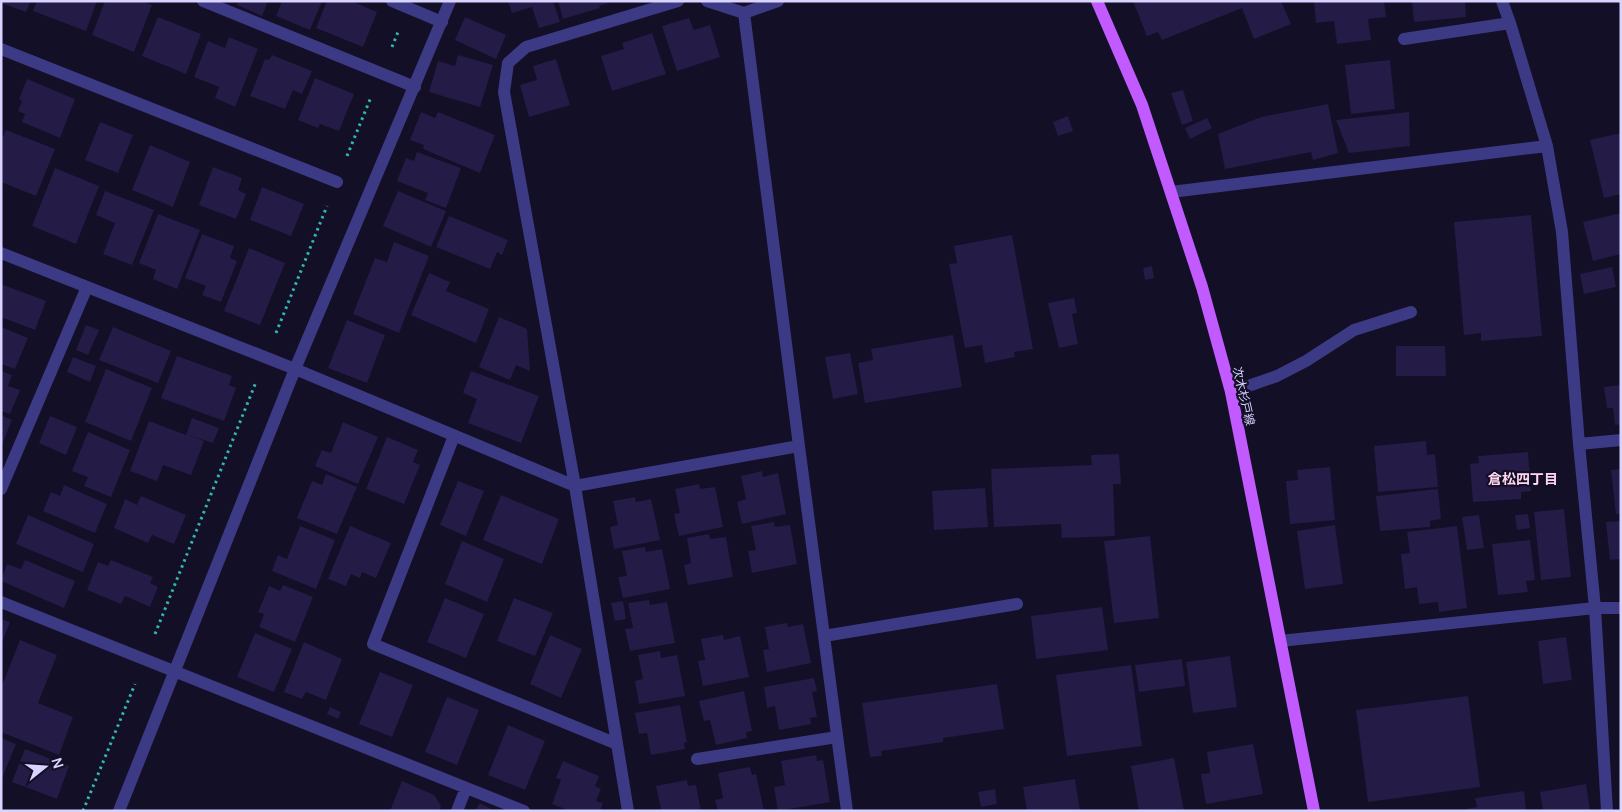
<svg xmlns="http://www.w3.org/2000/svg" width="1622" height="812" font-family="Manrope,'Noto Sans JP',sans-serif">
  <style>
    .building { fill: #241b47 }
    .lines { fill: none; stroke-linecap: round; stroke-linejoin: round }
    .path { stroke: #2fb8b0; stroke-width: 3; stroke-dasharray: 2.5 4; stroke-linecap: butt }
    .minor { stroke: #3d3a85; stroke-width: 12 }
    .major { stroke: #c25bff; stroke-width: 12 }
    .labels { text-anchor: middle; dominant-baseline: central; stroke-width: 4.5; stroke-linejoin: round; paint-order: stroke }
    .street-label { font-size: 12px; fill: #d9d4ff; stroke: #130f26 }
    .neighbourhood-label { font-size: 14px; font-weight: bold; fill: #ffd6f0; stroke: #130f26 }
  </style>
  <rect width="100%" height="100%" fill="#130f26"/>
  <!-- building -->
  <path class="building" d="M1,1H31L26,12L1,3Z
    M37,1H97L86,31L33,11Z
    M105,1H142L152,5L134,52L92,35Z
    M239,1H268L262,16L237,5Z
    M282,1H322L310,30L276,16Z
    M327,1H351L377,12L363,47L316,28Z
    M508,1H553L560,22L539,28L532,7L512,13Z
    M558,1H608V3L599,6L600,8L563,19Z
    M1133,1H1281L1291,24L1254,39L1242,8L1162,40L1158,32L1147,36Z
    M1314,1H1384L1386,17L1368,19L1371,40L1337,44L1334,21L1316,23Z
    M1412,1H1465L1466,17L1414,22Z
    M158,17L201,34L186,74L142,56Z
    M465,17L506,35L496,59L455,40Z
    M689,18L694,30L710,25L720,57L677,71L662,26Z
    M652,33L666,74L612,91L601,56L624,49L622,43Z
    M229,37L258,49L235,107L215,98L219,87L194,77L208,41L225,48Z
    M272,55L312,71L302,94L293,90L285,109L250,96L265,59L269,60Z
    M458,55L493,65L480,107L429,92L438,61L455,66Z
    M556,59L570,105L529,117L520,85L537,80L533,66Z
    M1390,60L1395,109L1351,114L1345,65Z
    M315,78L354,94L339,131L320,124L318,128L298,120Z
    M27,79L75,99L60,138L22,122L25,114L18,111L22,101L19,99Z
    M1183,90L1193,121L1182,125L1171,93Z
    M1328,104L1338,153L1313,160L1311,152L1225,169L1218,134L1261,117Z
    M421,112L435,118L438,112L495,135L480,173L423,149L424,145L410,140Z
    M1409,112L1410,146L1349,153L1336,120Z
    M1068,116L1073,131L1058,136L1053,122Z
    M1207,118L1212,128L1190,139L1185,128Z
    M100,122L133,135L118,173L85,160Z
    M6,130L55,149L36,196L1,182V141Z
    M1621,133V194L1604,198L1590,140Z
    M150,145L190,162L173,207L132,190Z
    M417,152L461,168L446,208L425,200L428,193L397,181L406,158L414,161Z
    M213,167L242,178L238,190L246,194L236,219L199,205Z
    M55,168L99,186L76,244L32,226Z
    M262,187L304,204L291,236L250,220Z
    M105,191L154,210L132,265L103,254L115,223L96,215Z
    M398,191L446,211L431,247L383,226Z
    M1621,213V254L1593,261L1583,222Z
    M158,214L200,230L177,289L153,279L156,270L139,263Z
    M1531,215L1542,336L1481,341V333L1464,335L1454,222Z
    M449,216L508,240L502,255L497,252L490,269L436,247Z
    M202,234L234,246L230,258L237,261L221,302L202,295L206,286L185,278Z
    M1012,235L1033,349L1014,352L1015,357L985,363L982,345L965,348L949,264L957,263L954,246Z
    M394,242L429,256L399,333L353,314L375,258L387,262Z
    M249,248L285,263L260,325L224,311Z
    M1152,266L1154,278L1145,280L1143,268Z
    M1612,267L1616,287L1584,294L1580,274Z
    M429,273L450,282L446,291L489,309L476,343L411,315Z
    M1,284L46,301L35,330L1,317Z
    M1074,298L1077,313L1072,314L1078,344L1059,348L1048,303Z
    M499,317L527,329L530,371L516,365L510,380L479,367Z
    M347,320L385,335L367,383L328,368Z
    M86,325L99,330L88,355L76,350Z
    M1,327L28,338L15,369L1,364Z
    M113,327L171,351L158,383L99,360Z
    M953,335L962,387L865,403L858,363L873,360L871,349Z
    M1396,346H1445L1446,376H1396Z
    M850,353L858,394L833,399L825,357Z
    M177,356L232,376L229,385L236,388L224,421L161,398Z
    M73,357L96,366L90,382L67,372Z
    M106,369L152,388L131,441L85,422Z
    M1,371L12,375L8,386L20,390L10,414L1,411Z
    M471,371L539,396L521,443L468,423L477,399L463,393Z
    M1621,385V424L1615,425L1613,408H1607L1604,387Z
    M1,415L12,420L1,447Z
    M50,416L77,427L66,455L39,443Z
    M192,418L219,428L213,443L188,435L204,441L191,475L163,465L157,481L130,471L149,421L186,435Z
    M343,422L378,437L358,484L315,466L322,450L331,453Z
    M88,432L130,450L111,497L84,486L88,477L72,471Z
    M387,437L418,450L413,462L420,465L404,504L366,489Z
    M1426,441L1427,455L1435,454L1438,487L1378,492L1374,446Z
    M1528,452L1531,491L1521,492V499L1473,502L1470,464L1479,463L1478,456Z
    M1119,454L1121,484H1113L1115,536L1062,538L1061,524L994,527L991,469L1092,465L1091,455Z
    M1330,467L1335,520L1290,524L1286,481L1298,480L1297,470Z
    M1621,469V514H1616L1611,470Z
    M762,471L763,477L778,473L786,514L742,524L737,502L746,499L741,476Z
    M326,474L357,487L337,534L297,518L312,481L322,485Z
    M458,481L484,491L466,536L440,525Z
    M699,484L700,489L715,487L723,527L679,536L674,514L680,513L675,489Z
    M64,485L107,504L95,533L43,511L51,492L60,496Z
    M985,488L988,527L934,530L932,491Z
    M1438,489L1441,519L1430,521V527L1380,531L1376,496Z
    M501,495L559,519L542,564L483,540Z
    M141,496L186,515L174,544L152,535L148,543L114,528L125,499L137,505Z
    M635,497L636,502L651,499L660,540L614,549L610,527L618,525L613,501Z
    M1564,509L1571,577L1541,580L1534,512Z
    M1528,514L1530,528L1517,530L1515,515Z
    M28,515L94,544L83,572L16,544Z
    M1479,515L1484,548L1467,550L1462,517Z
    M1621,521V559L1610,560L1606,522Z
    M774,522L775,527L790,525L797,564L752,573L748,551L756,550L751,526Z
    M1335,525L1343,584L1305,589L1297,531Z
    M300,526L335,540L316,589L272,571L278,555L287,559Z
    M350,526L391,543L376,578L362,572L360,578L351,574L346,586L328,579Z
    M1457,526L1467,608L1439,612L1438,602L1419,604L1417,587L1405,589L1401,554L1410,553L1407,532Z
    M709,534L710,539L726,537L733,577L688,585L684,565L691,563L687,538Z
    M1150,536L1159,618L1114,623L1104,541Z
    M1530,540L1535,580L1526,581L1528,592L1498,595L1492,544Z
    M462,541L504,559L487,602L445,584Z
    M645,547L646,552L662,549L670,589L623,598L618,577L627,576L622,551Z
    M25,560L75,581L64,608L1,581L7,564L21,569Z
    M111,560L153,577L150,583L158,587L150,607L125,596L121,604L87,590L98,562L108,566Z
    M283,585L313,597L295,642L259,627L264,614L258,612L269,586L280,591Z
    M445,598L484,614L466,658L427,642Z
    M514,598L553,613L535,656L497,641Z
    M649,600L650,605L667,602L675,643L630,651L625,629L633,628L628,603Z
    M623,601L626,619L615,621L611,603Z
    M1102,607L1108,650L1036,659L1031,616Z
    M1,619L10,622L1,645Z
    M787,623L788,627L803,624L811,663L767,672L763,650L769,649L765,627Z
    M255,633L292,649L274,692L237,677Z
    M550,635L582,649L561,698L530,684Z
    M723,635L724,640L740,636L749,677L703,686L698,661L705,660L701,639Z
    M1566,637L1572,680L1543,684L1538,641Z
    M20,640L57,655L38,703L73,717L59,755L1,732V688Z
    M304,642L342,659L326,700L306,692L302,699L284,692Z
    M660,651L661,658L677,655L685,696L639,704L635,681L643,679L638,655Z
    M1230,656L1237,707L1193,713L1186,662Z
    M1182,659L1185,686L1139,692L1135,665Z
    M1131,665L1142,746L1067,756L1056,675Z
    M380,672L413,685L392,737L359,724Z
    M814,678L817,691L812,692L817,717L810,718L811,724L779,730L775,706L767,708L764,687Z
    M997,684L1004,729L943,738V742L881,751L882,756L870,757L862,703Z
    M744,691L752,731L746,732L747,738L716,745L710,720L704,721L699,701Z
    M1468,696L1480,787L1368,802L1356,710Z
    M447,697L479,710L457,765L425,752Z
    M680,705L687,742L684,743L685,749L651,755L647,733L639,734L635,713Z
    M330,707L341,712L338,719L327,714Z
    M508,725L545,741L525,790L488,775Z
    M1,738L16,744L1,781Z
    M1253,744L1263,794L1206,804L1201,774L1210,773L1207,752Z
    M25,749L69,766L57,799L12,782Z
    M816,755L817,761L823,760L830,802L778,811L774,787L785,785L781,761Z
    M1174,758L1184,811H1139L1131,766Z
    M563,761L599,776L595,786L601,789L596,801L603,803L600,811H570L552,804L561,780L556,778Z
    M750,767L752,775L756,774L764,811H718L715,800L723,798L718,773Z
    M1075,779L1080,811H1027L1023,787Z
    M687,780L688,786L696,785L701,811H656L661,809L656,786Z
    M402,781L434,795L441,806L439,811H390Z
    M1586,784L1590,811H1543L1540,792Z
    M995,789L997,804L981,807L978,792Z
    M1524,791L1526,811H1467L1466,809L1477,807L1475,798Z
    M480,803L495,811H475Z"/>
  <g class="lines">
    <!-- path -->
    <path class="path" d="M392,47L398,32
      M347,156L371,97
      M276,333L327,206
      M155,634L256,382
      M83,811L135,684"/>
    <!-- minor -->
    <path class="minor" d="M203,1L415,87
      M392,1L442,22
      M707,1L744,13
      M778,1L744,13L799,446L847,811
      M1502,1L1510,23L1547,146L1562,232L1579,444L1595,608L1607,811
      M1404,39L1510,23
      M1,49L337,182
      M1171,192L1547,146
      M1,253L295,369L575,486L799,446
      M1231,392L1277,376L1306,361L1354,330L1411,312
      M454,436L373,644L617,744
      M1579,444L1621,440
      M1,489L87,287
      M1,602L524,811
      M824,636L1017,604
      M1280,641L1595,608H1621
      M697,759L837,737
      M119,811L295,369L450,1
      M457,811L466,788
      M628,811L575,486L504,92L508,63L526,47L678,1"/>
    <!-- major -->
    <path class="major" d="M1097,1L1142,105L1202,287L1231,392L1314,811"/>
  </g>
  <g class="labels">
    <!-- street labels -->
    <g class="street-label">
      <text transform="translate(1244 396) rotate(77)">次木杉戸線</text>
    </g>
    <!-- neighbourhood labels -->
    <g class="neighbourhood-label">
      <text x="1523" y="478">倉松四丁目</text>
    </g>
  </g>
  <!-- border -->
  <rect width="1622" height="812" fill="none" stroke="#d9d4ff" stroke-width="5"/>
  <!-- north arrow -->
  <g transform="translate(45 767) rotate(73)" stroke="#130f26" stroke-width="4" paint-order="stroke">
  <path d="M0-4L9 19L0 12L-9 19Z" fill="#d9d4ff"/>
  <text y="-8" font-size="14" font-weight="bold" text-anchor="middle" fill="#d9d4ff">N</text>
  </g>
</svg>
